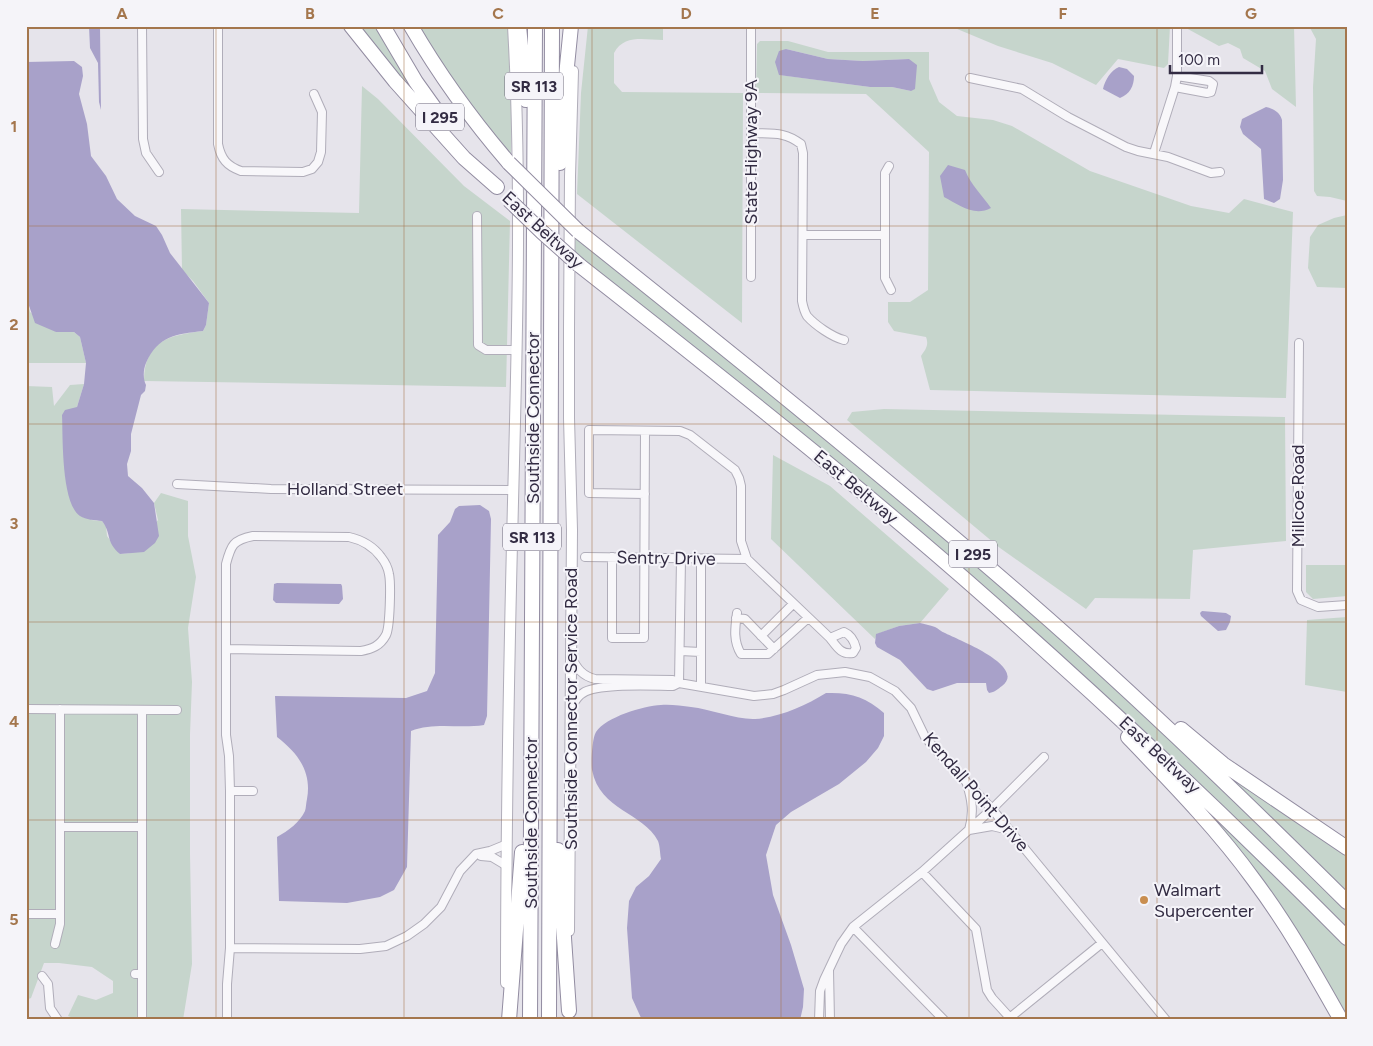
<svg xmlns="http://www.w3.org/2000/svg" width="1373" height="1046" font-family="Figtree,sans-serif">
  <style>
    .green { fill: #c6d5cc; fill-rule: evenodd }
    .water { fill: #a8a1c9 }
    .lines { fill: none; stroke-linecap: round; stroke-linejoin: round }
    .street-casing { stroke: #b0adb9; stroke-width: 10 }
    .secondary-casing { stroke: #b0adb9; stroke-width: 12 }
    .highway-casing { stroke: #928ca1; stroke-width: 16 }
    .street { stroke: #f8f7fa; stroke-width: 8 }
    .secondary { stroke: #fff; stroke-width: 10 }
    .highway { stroke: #fff; stroke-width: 14 }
    .highway-bridge-casing { stroke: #928ca1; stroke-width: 16; stroke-linecap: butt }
    .highway-bridge { stroke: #fff; stroke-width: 14 }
    .grid { fill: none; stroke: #a4764d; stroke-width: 1; stroke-opacity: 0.55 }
    .poi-dot { fill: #c98e50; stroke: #f5f4f9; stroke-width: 2 }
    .labels { text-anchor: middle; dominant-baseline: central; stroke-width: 4; stroke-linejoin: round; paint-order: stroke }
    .shield { fill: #f5f4f9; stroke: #6d687a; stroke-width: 1 }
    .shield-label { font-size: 16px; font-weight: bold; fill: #332c43 }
    .street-label { font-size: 18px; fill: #332c43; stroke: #f5f4f9 }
    .poi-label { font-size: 18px; fill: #332c43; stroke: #f5f4f9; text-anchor: start }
    .neatline { fill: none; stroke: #a4764d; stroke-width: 2 }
    .grid-label { font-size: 16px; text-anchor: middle; font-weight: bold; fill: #a4764d }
  </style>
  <rect width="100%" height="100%" fill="#e6e4eb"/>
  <!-- green -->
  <path class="green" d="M354,26H375L390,53L430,113Z
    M419,26H510L512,69L511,155L465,99Z
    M588,26H663V40C645,40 624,34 614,53V83L622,92L743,93L742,323L577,194L581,93Z
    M950,26H1170L1168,64L1164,68L1118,59L1096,85L1052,63L998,46Z
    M1186,26H1294L1296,107L1272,89L1265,71L1243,58L1240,49L1228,43L1219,46L1186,28Z
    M1309,26H1347V201L1330,197L1317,196L1314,191L1313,87L1316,39Z
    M760,41H788L828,52H929V79L939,102L957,116L993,120L1012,126L1090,171L1191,206L1229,213L1244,199L1293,212L1286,398L930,390L921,356C926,349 929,345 926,337L894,331L888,322V302H910L928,290L929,152L866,94L756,93L757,44ZM786,49L828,59L863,61L909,59L911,91L892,87H870L780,75Z
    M362,86L378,99L464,186L510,221L506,387L144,381C144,341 169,335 203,331L206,325L209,303L193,281L182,270L181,209L359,213Z
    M1347,215V288L1317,287L1308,268L1310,237L1318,225L1334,218Z
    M575,236L833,440L1121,691L1347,907V932L1164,753L575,254Z
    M26,294L30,312L56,332H74L80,337L86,363H26Z
    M84,384L77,407L91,520L102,521L106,526L107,536L120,554L131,553L158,520L154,503L161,493L188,501V536L196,577L188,628L192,682L190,734V854L192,964L183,1020H79L68,1016L78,995L96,1000L113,993V981L92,967L59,963H44L31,998L26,1000V386L52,387L54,406L70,385Z
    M884,409L1285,417L1286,541L1193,550L1190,599L1095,598L1086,609L1000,548L847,420L852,412Z
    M773,455L830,486L949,589L920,623L899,626L877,634L875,639L771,539Z
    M1306,565H1347V596L1313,599L1306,592Z
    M1347,617V692L1305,685L1307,620Z
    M1209,757L1347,851V894L1237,786Z
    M1165,769L1296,894L1347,946V1020L1315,972Z"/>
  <!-- water -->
  <path class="water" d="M89,26H100L101,110L99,102L98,63L90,48Z
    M786,49L828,59L863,61L909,59L917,65L915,89L911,91L892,87H870L779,75L775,62L779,51Z
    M74,61L82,67L83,76L79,94L87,124L91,156L106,176L117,199L135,216L156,226L162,235L170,253L209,303L206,325L203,331C176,334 158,336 146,363C143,370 143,379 146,385L145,391L141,395L131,434V451L127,464L128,476L142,488L154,503L159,536L155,543L144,552L120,554C105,541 112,534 102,521C95,520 86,520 80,516C61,503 63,437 62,415L65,410L77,407L84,384L86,363L80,337L74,332H56L35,323L27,300L26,62Z
    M1119,67L1127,69L1134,76C1134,86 1130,94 1120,98L1103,89C1105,80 1111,70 1119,67Z
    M1266,107C1274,109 1280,112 1282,120L1283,180L1280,199L1274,203L1264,199L1261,149L1243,134L1240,127L1242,119Z
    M948,165L965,170C971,185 982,195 991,208C974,217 959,205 944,197L940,176Z
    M480,505L489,511L491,519L487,716L484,725C460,729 434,722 411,731L407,867L394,890L380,897L347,903L279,901L277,837C288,831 300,822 305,811C306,808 306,803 307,799C312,772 298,753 277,737L275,696L406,698L427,691L435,673L438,535L450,522L455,509L459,506Z
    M277,583L341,584L342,586L343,599L339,604L276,603L273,600L274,584Z
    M1202,611L1226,613L1231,616L1230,622L1226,630L1218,631L1201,616L1200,613Z
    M920,623C924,624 930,625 935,627C938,628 941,632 945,633C956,639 1028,666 1002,686C998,689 995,692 989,693L987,690L986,683H957L933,691L927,689L900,660L877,647L875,643L876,634L899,626Z
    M826,693C850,692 866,697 884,713V736L878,748L866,762L839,784L791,812L776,825L766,855L773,895L791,945L804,989L803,1007L800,1020H642L632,998L627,928L629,901L636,887L649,876L661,859C660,854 660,846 658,841C643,812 600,811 592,770C591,763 592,738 596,732C606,717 643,706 661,705C670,704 682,706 691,707C710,709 738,720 755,719C780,717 805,706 826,693Z"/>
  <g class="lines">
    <!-- street casing -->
    <g class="street-casing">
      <path id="street" d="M142,26L143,139L146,153L159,172
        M218,26V144C221,159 227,166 241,171L303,172L312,169L318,162L321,152L322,112L314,94
        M970,78L1022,89L1068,117L1126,147L1138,151L1168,157L1211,173L1220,172
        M1175,87L1207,93L1211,92L1213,84L1209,81L1177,76
        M751,133C772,134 784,131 801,144L803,153L802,301C803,306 804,311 807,316C815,325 832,337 844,340
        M1154,153L1175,87L1177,76V26
        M889,166L885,173V278L891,290
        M477,216L478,345L486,350H516
        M803,235H885
        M751,277V26
        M1299,343L1297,591L1301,600L1318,607L1347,605
        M177,484L271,489L513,490
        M645,494L589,493V430L680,431L690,435L735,470L739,478L741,486V541L747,559L830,638C837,647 841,655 853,653L856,648C854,640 851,635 844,632L830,638
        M585,557L747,559
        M612,557V638H644L645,431
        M737,613C735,628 733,641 741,654H768L808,618
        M736,618L745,619L774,649
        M761,636L793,604
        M227,649L361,651C372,649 380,646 386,635C390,627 391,584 389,574C388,568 385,562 381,557C373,546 362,540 349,537L253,536C233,540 231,545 226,564V735L229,756L230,791V948L227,984V1020
        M680,651L701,652
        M572,658C577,669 583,676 595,679L673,680L679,683L754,696L773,694L784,690L817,675L845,672L870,677L895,691L911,708L925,737L937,751L992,809L1166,1020
        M679,683L681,559
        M701,686V559
        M571,708C574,703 577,696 583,693C598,683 653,686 673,686L679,683
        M26,709L177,710
        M142,710V974
        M967,784C972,800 974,813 969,830L992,826L1009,830
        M230,791H253
        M60,827H141
        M481,856L492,857L507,866
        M922,872L976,929L987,990L992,998L1012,1020
        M26,914H60
        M853,927L944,1020
        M55,944L60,924V709
        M230,948L360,949L386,946L407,936L424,924L441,907L460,871L476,854L490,851L507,844
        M829,970L830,1020
        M135,974H142V1020
        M42,976L48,984L50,1008L58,1020
        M819,1020L820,991L824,980L841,944L853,927L922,872L992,809L1044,757
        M1007,1020L1102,943"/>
    </g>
    <!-- secondary casing -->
    <g class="secondary-casing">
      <path id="secondary" d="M569,931L572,530L569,418V328L570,176L573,71
        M506,983C506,822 509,662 513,502C517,343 522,185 513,26"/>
    </g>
    <!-- highway casing -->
    <g class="highway-casing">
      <path id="highway" d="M351,26L395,81L464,158L497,187
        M383,26L416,82L446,124
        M411,26C440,76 472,120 509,163
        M519,26L526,100
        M560,163L567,66L571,26
        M578,231C731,353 883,475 1030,603C1139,698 1244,800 1347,902
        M579,265C719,375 859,485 992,603C1114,711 1232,822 1347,938
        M1181,729L1223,764L1347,848
        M1128,737C1172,783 1217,829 1254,880C1287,924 1314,972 1341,1020
        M558,850L569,1011
        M509,1020L522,852
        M530,1020L535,26
        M549,1020L552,26"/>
    </g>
    <!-- street -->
    <use href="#street" class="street"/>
    <!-- secondary -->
    <use href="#secondary" class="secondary"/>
    <!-- highway -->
    <use href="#highway" class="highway"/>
    <!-- highway-bridge casing -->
    <g class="highway-bridge-casing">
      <path id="highway-bridge" d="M509,163L578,231
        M509,200L542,232L579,265"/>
    </g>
    <!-- highway-bridge -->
    <use href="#highway-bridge" class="highway-bridge"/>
  </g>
  <!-- grid -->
  <path class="grid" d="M216,26V1020M404,26V1020M592,26V1020M781,26V1020M969,26V1020M1157,26V1020M26,226H1347M26,424H1347M26,622H1347M26,820H1347"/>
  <!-- markers -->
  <circle class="poi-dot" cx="1144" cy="900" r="5"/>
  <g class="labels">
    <!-- shield labels -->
    <g class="shield">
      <rect x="505" y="72.5" width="58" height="27" rx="4"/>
      <rect x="416" y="103.5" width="48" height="27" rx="4"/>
      <rect x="503" y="523.5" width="58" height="27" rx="4"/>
      <rect x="949" y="540.5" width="48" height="27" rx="4"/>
    </g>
    <g class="shield-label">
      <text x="534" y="86">SR 113</text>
      <text x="440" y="117">I 295</text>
      <text x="532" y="537">SR 113</text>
      <text x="973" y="554">I 295</text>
    </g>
    <!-- street labels -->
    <g class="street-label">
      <text transform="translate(751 152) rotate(-90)">State Highway 9A</text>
      <text transform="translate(543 230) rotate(43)">East Beltway</text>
      <text transform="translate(533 418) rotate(-90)">Southside Connector</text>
      <text transform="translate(856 487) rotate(40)">East Beltway</text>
      <text x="345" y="489">Holland Street</text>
      <text transform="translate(1298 496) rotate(-90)">Millcoe Road</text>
      <text transform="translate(666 558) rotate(1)">Sentry Drive</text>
      <text transform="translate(571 709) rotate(-90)">Southside Connector Service Road</text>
      <text transform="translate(1160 755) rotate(43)">East Beltway</text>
      <text transform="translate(976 792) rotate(49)">Kendall Point Drive</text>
      <text transform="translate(531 823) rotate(-90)">Southside Connector</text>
    </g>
    <!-- poi labels -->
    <g class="poi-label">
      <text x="1154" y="890">Walmart<tspan x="1154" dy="21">Supercenter</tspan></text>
    </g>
  </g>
  <!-- border -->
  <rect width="1373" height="1046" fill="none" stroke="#f5f4f9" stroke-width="55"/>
  <!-- scale -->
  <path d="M1170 65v8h92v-8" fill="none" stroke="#332c43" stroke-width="2.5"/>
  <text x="1178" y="65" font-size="15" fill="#332c43" stroke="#f5f4f9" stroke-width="4" paint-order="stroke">100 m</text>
  <rect x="28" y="28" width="1318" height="990" class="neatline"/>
  <g class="grid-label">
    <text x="122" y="19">A</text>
    <text x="310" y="19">B</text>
    <text x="498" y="19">C</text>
    <text x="686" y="19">D</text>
    <text x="875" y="19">E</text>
    <text x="1063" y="19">F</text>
    <text x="1251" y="19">G</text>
    <text x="14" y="132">1</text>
    <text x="14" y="330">2</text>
    <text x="14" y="529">3</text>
    <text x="14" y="727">4</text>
    <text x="14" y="925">5</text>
  </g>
</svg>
